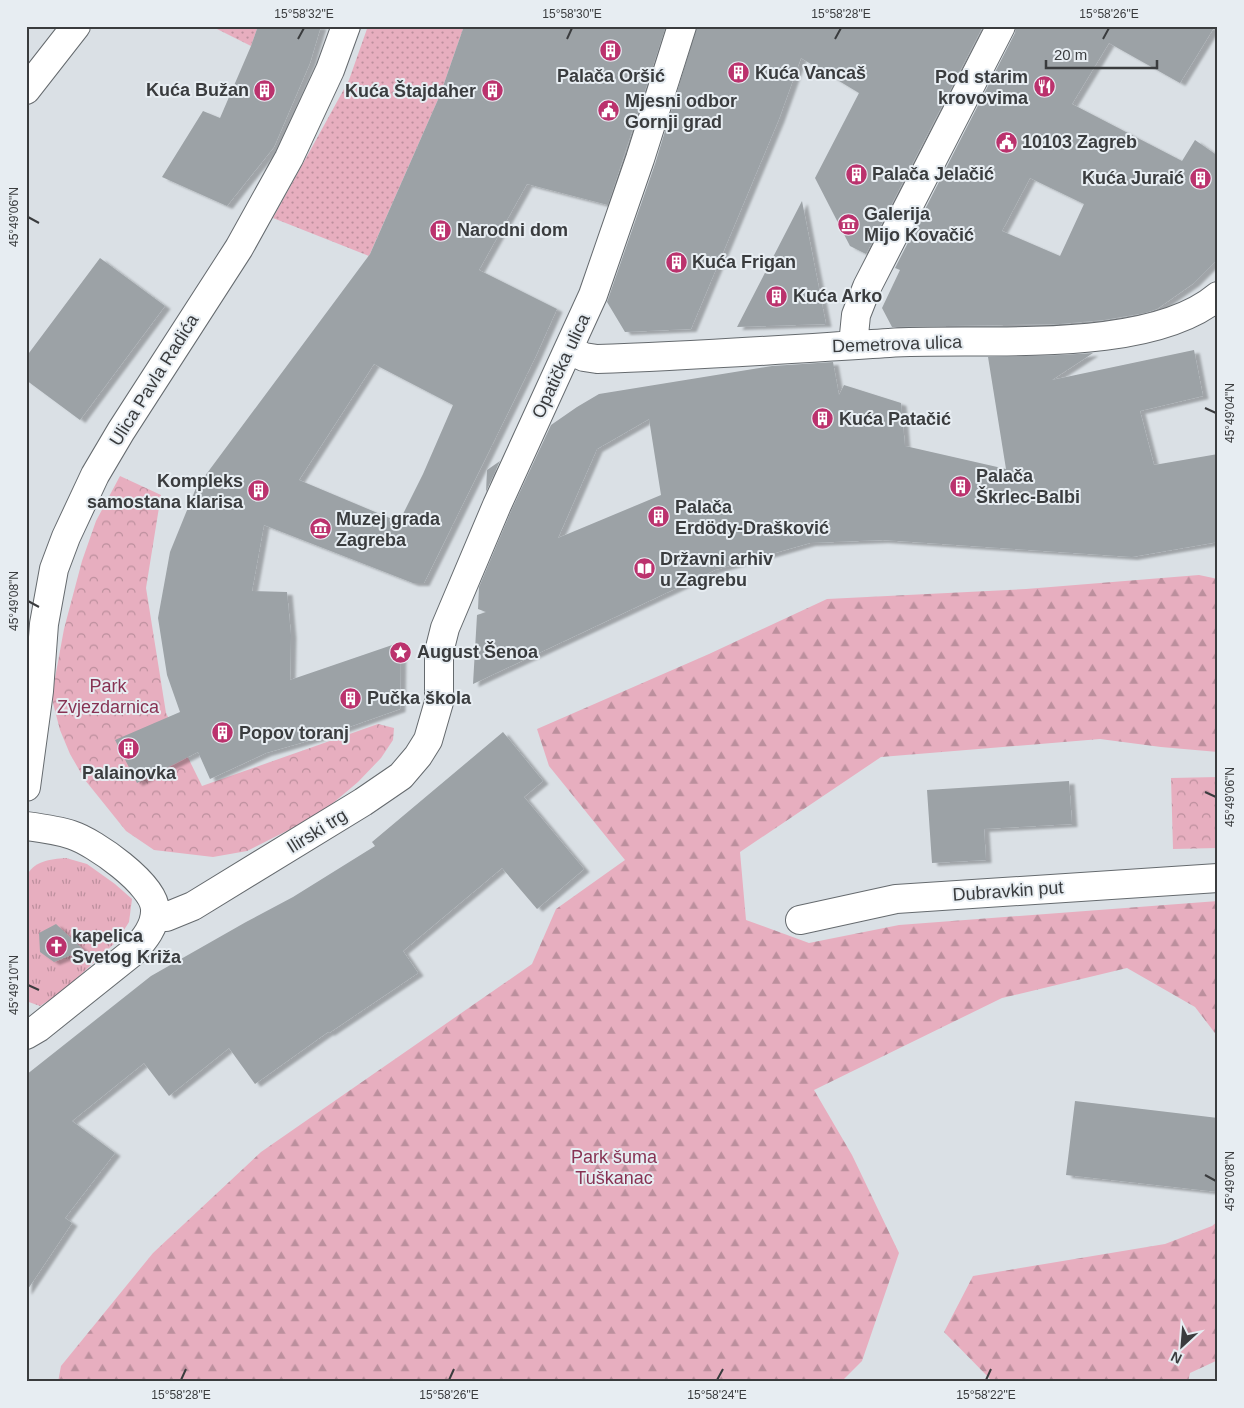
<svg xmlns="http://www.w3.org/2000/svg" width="1244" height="1408" font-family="Helvetica,sans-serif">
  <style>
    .grass { fill: url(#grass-tufts) }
    .forest { fill: url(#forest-firs) }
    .park { fill: url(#park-crowns) }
    .garden { fill: url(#garden-dots) }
    .building { fill: #9ca2a6; fill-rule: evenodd; filter: url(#shadow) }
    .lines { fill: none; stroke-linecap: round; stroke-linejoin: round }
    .minor-casing { stroke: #656a6e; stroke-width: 30 }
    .minor { stroke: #fff; stroke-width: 28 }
    .ticks { fill: none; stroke: #3a3c3e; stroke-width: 2 }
    .labels { text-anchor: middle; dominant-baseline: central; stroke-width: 4; stroke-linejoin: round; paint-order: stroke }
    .poi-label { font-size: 18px; font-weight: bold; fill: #3a3c3e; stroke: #e7edf2; text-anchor: start }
    .street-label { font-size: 18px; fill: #3a3c3e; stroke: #e7edf2 }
    .park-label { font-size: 18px; fill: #873253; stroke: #e7edf2 }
    .neatline { fill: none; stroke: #3a3c3e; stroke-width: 2 }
    .ticks-label { font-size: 12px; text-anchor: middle; fill: #3a3c3e }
  </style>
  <defs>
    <pattern id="grass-tufts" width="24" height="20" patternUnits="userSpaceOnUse" patternTransform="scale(1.25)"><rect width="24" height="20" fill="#e7aebf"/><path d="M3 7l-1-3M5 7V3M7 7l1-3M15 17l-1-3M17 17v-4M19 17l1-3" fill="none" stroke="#bc8f9d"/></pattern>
    <pattern id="forest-firs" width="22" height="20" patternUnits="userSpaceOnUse" patternTransform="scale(1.25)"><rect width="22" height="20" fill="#e7aebf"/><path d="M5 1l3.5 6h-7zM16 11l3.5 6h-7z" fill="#bc8f9d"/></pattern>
    <pattern id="park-crowns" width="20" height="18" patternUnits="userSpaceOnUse" patternTransform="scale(1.25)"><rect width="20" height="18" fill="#e7aebf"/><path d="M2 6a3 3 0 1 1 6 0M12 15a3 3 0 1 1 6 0" fill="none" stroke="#bc8f9d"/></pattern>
    <pattern id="garden-dots" width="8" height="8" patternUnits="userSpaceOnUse" patternTransform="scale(1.25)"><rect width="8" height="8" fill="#e7aebf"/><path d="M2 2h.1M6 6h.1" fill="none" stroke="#bc8f9d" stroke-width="1.8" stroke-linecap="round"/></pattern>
    <filter id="shadow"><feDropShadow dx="5.5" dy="3" stdDeviation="1" flood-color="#0004"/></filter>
  </defs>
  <rect width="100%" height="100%" fill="#dae0e5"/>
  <path class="grass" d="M66 858 87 864 115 884 132 899 129 922 117 941 62 992 40 1006 26 1001V877C33 861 50 859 66 858Z"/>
  <path class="forest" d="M1199 575 1218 579V752L1161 747 1100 739 881 757 740 852 746 920 809 943 899 925 1218 901V1037L1195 1007 1127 968 1002 998 814 1090 852 1155 899 1253 862 1361 841 1382H58L61 1366 153 1253 261 1152 532 964 556 909 625 860 549 766 537 729 709 654 827 599 1026 589Z
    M1218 1221V1360L1190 1373 1188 1382H993L944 1332 973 1276 1165 1244 1212 1226Z"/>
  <path class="park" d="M120 476 161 495 146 588 166 713 202 786 378 724 394 728 393 740 381 758 358 782 320 814 247 851 213 857 154 850 126 831 85 780 70 754 60 730 53 703V689L64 629 82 561 96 521Z
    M1218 777V848L1173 849 1171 778Z"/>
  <path class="garden" d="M211 26H258L251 46Z
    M368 26H464L440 95 369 256 273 218 349 80Z"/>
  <path class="building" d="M258 26H321L310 63 274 147 227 206 162 177 203 111 220 118 251 46Z
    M464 26H666L608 205 527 184 479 270 557 309 535 358 424 583H413L264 525 252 591 287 592 291 635 290 680 401 642 400 709 318 738 266 753 210 779 198 752 137 783 115 740 180 712 167 675 158 618 170 552 196 488 370 254 440 95ZM374 364 453 405 423 474 399 522 299 480Z
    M697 26H983L866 254 850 246 815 178 859 93 801 58 779 119 691 329 625 332 607 302 655 164Z
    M1016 26H1215L1180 83 1109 43 1072 104 1182 161 1195 140 1218 156V259L1194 283 1157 309 1145 313 1104 320 1060 324 892 327 882 308 900 270 895 268 1015 33ZM1030 178 1084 204 1060 256 1002 231Z
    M802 201 826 324 737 327Z
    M100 258 165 306 80 420 26 380V357Z
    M1194 350 1203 396 1140 411 1154 465 1218 454V542L1132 557 883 540 810 543 715 570 473 684 477 615 486 612 478 609 479 587 511 511 551 425 577 407 599 394 772 366 833 362 839 395 844 385 901 403 905 446 1006 469 988 357 1061 355 1093 353 1052 380ZM649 419 661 495 558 538 597 449Z
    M500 461 486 492 487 470Z
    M503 732 543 781 524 797 584 869 537 909 502 868 403 951 418 973 329 1033 328 1032 255 1084 229 1048 169 1096 144 1063 72 1121 115 1153 65 1218 72 1223 26 1292V1075L151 976 246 922 293 897 375 846 372 842Z
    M1069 781 1072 824 984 829 986 860 932 863 927 790Z
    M56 924 84 950 54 962 40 952 39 933Z
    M1075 1101 1218 1118V1192L1066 1175Z"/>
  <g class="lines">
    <defs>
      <path id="minor" d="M26 90 76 26
        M853 345 856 315 867 287 1001 26
        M569 350 584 357 597 359C695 356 792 349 889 343 979 337 1147 356 1218 296
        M26 787 39 691 44 624 54 569 66 537 95 475 121 431 239 248 289 158 330 70 346 26
        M26 826C41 828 57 830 72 835 94 842 154 884 155 909 156 926 144 940 133 952L38 1028 26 1035
        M155 917H166L193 906 363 802 401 776 418 756 428 740 439 702V652L445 628 497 505 593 295 640 159 682 26
        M800 920 896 899 1218 878"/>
    </defs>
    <use href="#minor" class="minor-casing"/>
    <use href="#minor" class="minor"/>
  </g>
  <path class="ticks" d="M298 39 304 28M567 39 572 28M835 39 841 28M1103 39 1109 28M28 217 39 223M1205 408 1216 413M28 601 39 607M1205 792 1216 797M28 985 39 990M1205 1175 1216 1181M181 1380 186 1369M449 1380 454 1369M717 1380 723 1369M986 1380 991 1369"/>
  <defs>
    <symbol id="building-disc" viewBox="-11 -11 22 22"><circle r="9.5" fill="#bb326d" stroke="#e7edf2"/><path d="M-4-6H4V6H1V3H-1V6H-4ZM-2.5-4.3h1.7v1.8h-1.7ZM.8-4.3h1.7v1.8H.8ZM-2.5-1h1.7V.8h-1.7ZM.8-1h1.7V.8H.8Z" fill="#fff"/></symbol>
    <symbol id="restaurant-disc" viewBox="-11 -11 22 22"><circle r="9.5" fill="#bb326d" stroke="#e7edf2"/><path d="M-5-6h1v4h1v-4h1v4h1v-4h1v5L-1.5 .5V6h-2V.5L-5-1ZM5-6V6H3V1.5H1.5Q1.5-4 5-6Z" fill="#fff"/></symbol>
    <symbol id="civic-disc" viewBox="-11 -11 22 22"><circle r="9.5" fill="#bb326d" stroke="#e7edf2"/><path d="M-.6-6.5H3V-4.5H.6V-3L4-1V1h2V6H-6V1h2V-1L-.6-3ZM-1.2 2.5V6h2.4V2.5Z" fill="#fff"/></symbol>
    <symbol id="museum-disc" viewBox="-11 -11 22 22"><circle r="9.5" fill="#bb326d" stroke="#e7edf2"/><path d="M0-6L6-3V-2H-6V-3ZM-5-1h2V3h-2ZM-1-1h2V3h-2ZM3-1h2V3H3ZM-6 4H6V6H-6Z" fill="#fff"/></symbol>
    <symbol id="library-disc" viewBox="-11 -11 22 22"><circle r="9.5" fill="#bb326d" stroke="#e7edf2"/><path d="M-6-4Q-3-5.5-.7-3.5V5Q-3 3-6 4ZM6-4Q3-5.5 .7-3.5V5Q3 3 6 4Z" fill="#fff"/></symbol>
    <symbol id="sight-disc" viewBox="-11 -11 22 22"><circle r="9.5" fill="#bb326d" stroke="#e7edf2"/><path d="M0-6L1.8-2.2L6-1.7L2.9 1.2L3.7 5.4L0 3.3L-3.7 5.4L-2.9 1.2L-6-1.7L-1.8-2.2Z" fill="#fff"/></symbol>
    <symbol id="church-disc" viewBox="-11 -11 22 22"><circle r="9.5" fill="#bb326d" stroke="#e7edf2"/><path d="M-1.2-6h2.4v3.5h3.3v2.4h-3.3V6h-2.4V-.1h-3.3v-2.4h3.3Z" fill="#fff"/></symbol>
  </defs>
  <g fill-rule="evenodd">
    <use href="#building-disc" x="598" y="38" width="25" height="25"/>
    <use href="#building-disc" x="726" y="60" width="25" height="25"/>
    <use href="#restaurant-disc" x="1032" y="74" width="25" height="25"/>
    <use href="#building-disc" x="252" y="78" width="25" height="25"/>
    <use href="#building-disc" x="480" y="78" width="25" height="25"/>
    <use href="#civic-disc" x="596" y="98" width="25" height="25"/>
    <use href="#civic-disc" x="994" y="130" width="25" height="25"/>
    <use href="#building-disc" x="844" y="162" width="25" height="25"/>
    <use href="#building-disc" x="1188" y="166" width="25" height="25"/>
    <use href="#museum-disc" x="836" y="212" width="25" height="25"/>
    <use href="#building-disc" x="428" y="218" width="25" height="25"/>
    <use href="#building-disc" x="664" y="250" width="25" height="25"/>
    <use href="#building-disc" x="764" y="284" width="25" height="25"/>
    <use href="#building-disc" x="810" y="406" width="25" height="25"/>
    <use href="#building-disc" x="948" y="474" width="25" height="25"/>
    <use href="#building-disc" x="246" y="478" width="25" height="25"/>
    <use href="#building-disc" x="646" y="504" width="25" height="25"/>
    <use href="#museum-disc" x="308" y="516" width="25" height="25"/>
    <use href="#library-disc" x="632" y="556" width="25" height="25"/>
    <use href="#sight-disc" x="388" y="640" width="25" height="25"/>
    <use href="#building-disc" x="338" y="686" width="25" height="25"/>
    <use href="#building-disc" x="210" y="720" width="25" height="25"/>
    <use href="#building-disc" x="116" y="736" width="25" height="25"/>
    <use href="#church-disc" x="44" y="934" width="25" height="25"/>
  </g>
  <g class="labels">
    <g class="poi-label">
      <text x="755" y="73">Kuća Vancaš</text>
      <text x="611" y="76" text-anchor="middle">Palača Oršić</text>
      <text x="1028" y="77" text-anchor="end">Pod starim<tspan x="1028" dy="21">krovovima</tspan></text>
      <text x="249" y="90" text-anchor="end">Kuća Bužan</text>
      <text x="476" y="91" text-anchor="end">Kuća Štajdaher</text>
      <text x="625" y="101">Mjesni odbor<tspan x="625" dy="21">Gornji grad</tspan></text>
      <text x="1022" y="142">10103 Zagreb</text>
      <text x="872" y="174">Palača Jelačić</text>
      <text x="1184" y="178" text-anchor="end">Kuća Juraić</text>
      <text x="864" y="214">Galerija<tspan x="864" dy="21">Mijo Kovačić</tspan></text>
      <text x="457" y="230">Narodni dom</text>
      <text x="692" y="262">Kuća Frigan</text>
      <text x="793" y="296">Kuća Arko</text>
      <text x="839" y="419">Kuća Patačić</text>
      <text x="976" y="476">Palača<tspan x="976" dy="21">Škrlec-Balbi</tspan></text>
      <text x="243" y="481" text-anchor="end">Kompleks<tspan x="243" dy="21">samostana klarisa</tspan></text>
      <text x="675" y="507">Palača<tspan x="675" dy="21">Erdödy-Drašković</tspan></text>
      <text x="336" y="519">Muzej grada<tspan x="336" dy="21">Zagreba</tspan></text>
      <text x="660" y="559">Državni arhiv<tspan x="660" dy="21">u Zagrebu</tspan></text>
      <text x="417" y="652">August Šenoa</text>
      <text x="367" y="698">Pučka škola</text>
      <text x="239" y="733">Popov toranj</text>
      <text x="129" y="773" text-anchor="middle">Palainovka</text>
      <text x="72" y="936">kapelica<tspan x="72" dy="21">Svetog Križa</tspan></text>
    </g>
    <g class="street-label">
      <text transform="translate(897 344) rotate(-2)">Demetrova ulica</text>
      <text transform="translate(561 366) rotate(-65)">Opatička ulica</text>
      <text transform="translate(154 380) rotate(-58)">Ulica Pavla Radića</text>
      <text transform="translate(317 831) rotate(-32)">Ilirski trg</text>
      <text transform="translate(1008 891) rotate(-4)">Dubravkin put</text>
    </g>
    <g class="park-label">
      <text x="108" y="686">Park<tspan x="108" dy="21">Zvjezdarnica</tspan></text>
      <text x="614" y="1157">Park šuma<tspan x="614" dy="21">Tuškanac</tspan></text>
    </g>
  </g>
  <rect width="1244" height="1408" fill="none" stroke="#e7edf2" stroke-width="55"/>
  <g transform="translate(1182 1346) rotate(206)" stroke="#e7edf2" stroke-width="4" paint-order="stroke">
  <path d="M0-4L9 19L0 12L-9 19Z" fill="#3a3c3e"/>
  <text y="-8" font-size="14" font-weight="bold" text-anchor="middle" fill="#3a3c3e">N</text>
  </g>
  <path d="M1046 60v8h111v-8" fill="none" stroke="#3a3c3e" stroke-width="2.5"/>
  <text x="1054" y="60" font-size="15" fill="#3a3c3e" stroke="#e7edf2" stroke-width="4" paint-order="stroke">20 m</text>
  <rect x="28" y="28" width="1188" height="1352" class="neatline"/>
  <g class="ticks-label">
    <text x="304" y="18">15°58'32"E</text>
    <text x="572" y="18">15°58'30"E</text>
    <text x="841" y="18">15°58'28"E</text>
    <text x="1109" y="18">15°58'26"E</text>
    <text transform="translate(14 217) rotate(-90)" y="4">45°49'06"N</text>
    <text transform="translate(1230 413) rotate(-90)" y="4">45°49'04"N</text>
    <text transform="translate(14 601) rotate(-90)" y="4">45°49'08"N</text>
    <text transform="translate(1230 797) rotate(-90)" y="4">45°49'06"N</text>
    <text transform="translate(14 985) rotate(-90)" y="4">45°49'10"N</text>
    <text transform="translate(1230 1181) rotate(-90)" y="4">45°49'08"N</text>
    <text x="181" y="1399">15°58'28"E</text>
    <text x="449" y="1399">15°58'26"E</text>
    <text x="717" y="1399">15°58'24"E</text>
    <text x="986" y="1399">15°58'22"E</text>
  </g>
</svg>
